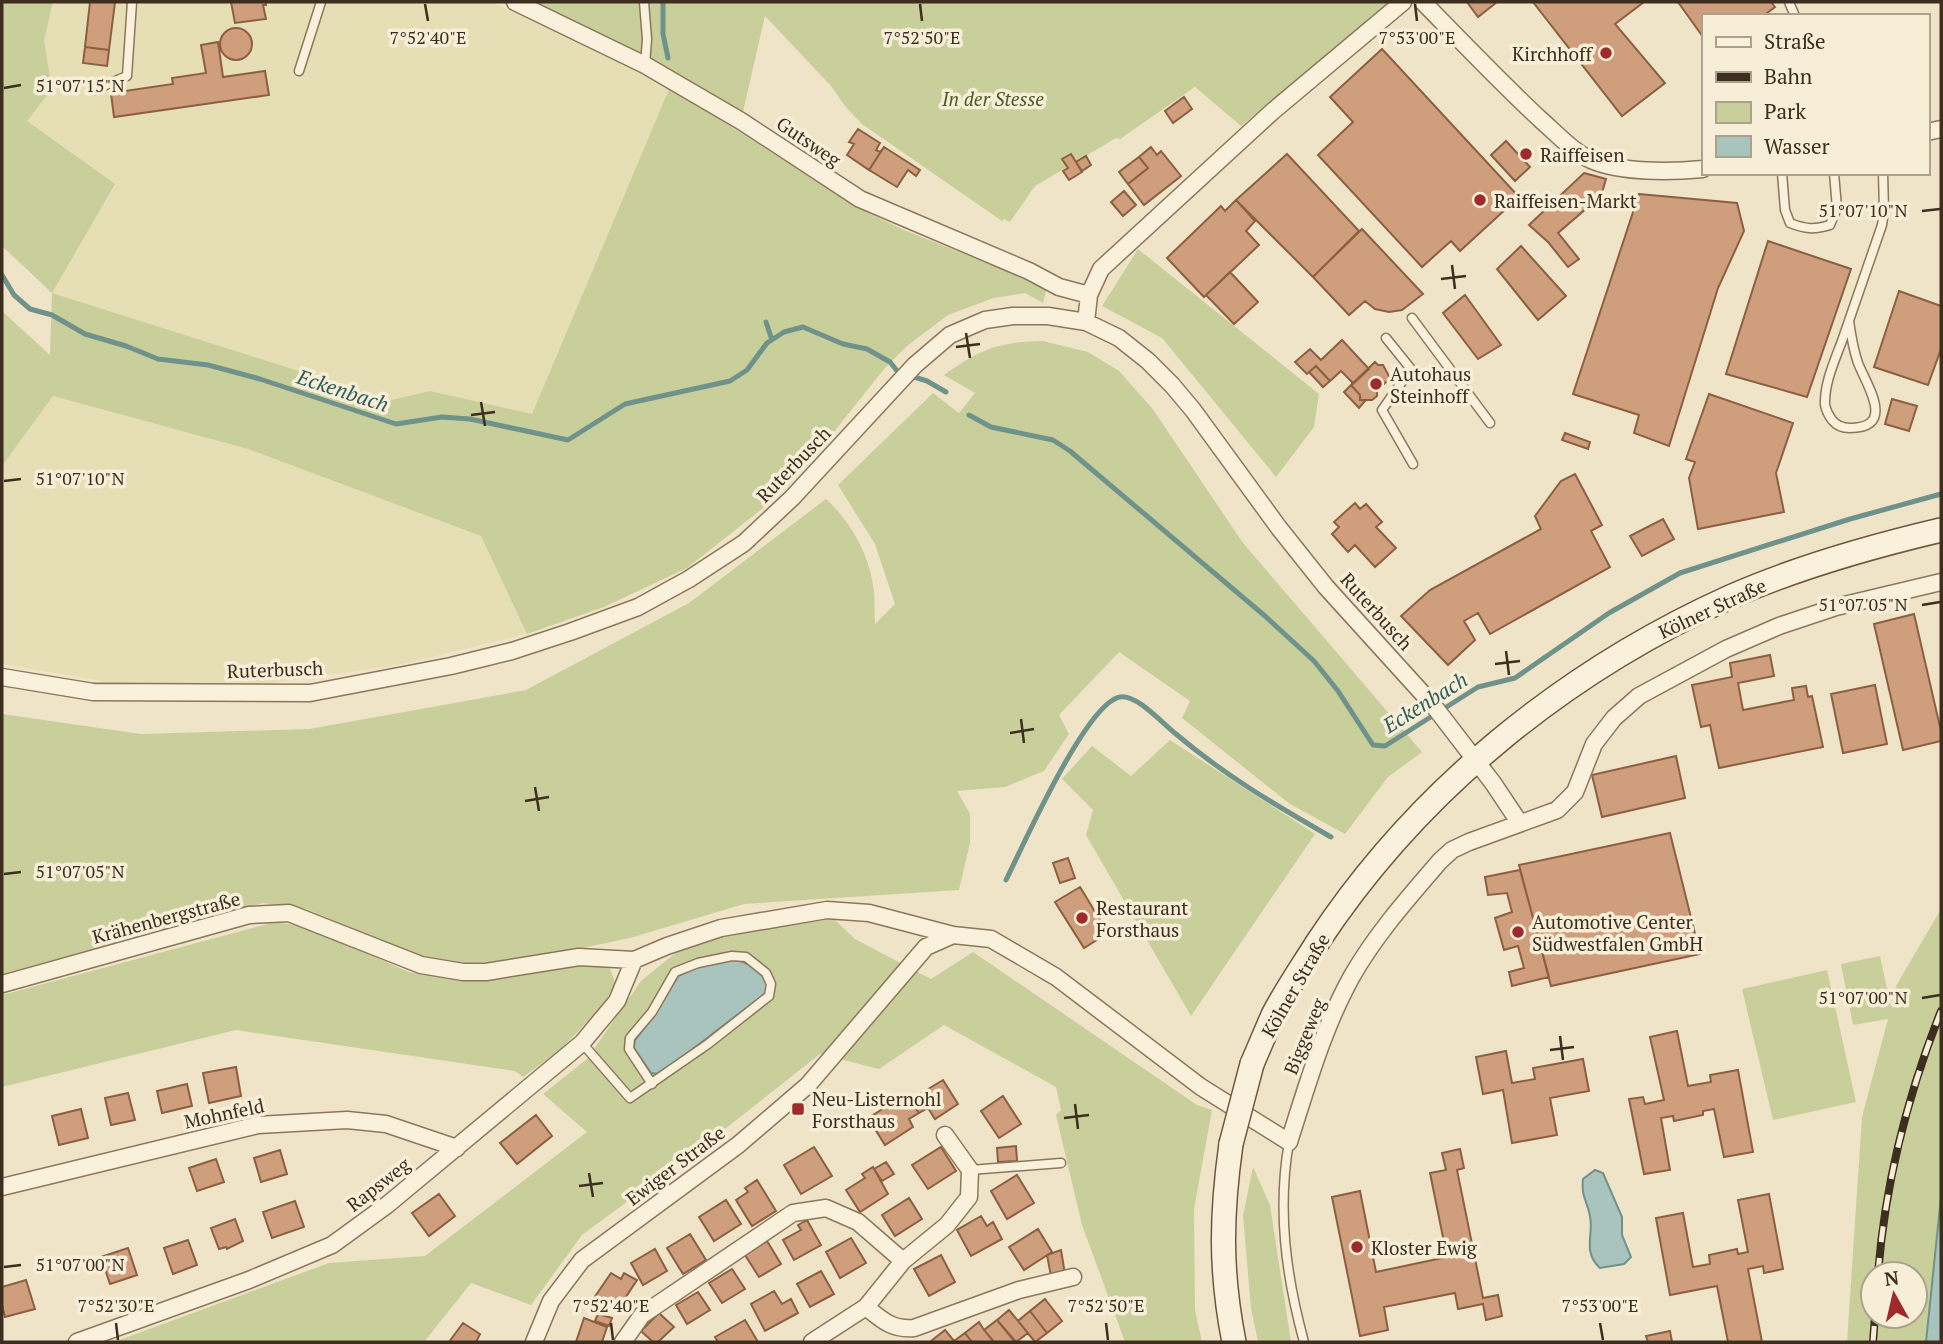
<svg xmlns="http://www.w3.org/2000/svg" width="1943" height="1344" font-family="'PT Serif',serif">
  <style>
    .farmland { fill: #e6deb5 }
    .green { fill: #c9cf9b; fill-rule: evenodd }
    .water { fill: #a9c4bc; stroke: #6f938a; stroke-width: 2 }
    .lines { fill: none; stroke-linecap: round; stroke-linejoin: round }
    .stream { stroke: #6f938a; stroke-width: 5 }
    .building { fill: #cf9f7d; stroke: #8d5f41; stroke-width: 2 }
    .lane-casing { stroke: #8d765c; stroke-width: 11 }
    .street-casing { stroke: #8d765c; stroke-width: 19 }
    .secondary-casing { stroke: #6f573f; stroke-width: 26 }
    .lane { stroke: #faf1dc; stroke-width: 8 }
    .street { stroke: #faf1dc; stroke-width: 16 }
    .secondary { stroke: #faf1dc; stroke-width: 23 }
    .rail-casing { stroke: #3d2e20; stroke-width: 8 }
    .rail { stroke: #f7eed8; stroke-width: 5; stroke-dasharray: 16; stroke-linecap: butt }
    .secondary-bridge-casing { stroke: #6f573f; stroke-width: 26; stroke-linecap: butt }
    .secondary-bridge { stroke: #faf1dc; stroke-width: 23 }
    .ticks { fill: none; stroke: #3d2e20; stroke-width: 2.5 }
    .poi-dot { fill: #9e2a2b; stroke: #f7eed8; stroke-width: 2.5 }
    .labels { text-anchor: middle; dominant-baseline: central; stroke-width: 7; stroke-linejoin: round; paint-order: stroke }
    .poi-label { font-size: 19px; fill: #3d2e20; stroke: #f7eed8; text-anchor: start }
    .park-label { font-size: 19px; font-style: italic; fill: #4d5a26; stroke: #f7eed8 }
    .street-label { font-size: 19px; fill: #3d2e20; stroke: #f7eed8 }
    .water-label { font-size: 21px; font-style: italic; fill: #2f5d5a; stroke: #f7eed8 }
    .ticks-label { font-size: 18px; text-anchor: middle; fill: #3d2e20; stroke: #f7eed8; stroke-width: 7; stroke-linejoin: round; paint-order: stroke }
  </style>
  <rect width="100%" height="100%" fill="#f0e4c8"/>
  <path class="farmland" d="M53 2H492L670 87 532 414 430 391 391 400 52 293 26 121 52 89 44 41Z
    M53 396 248 449 481 536 527 634 398 665 271 683H115L2 664V466Z"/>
  <path class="green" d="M2 2H53L44 41 52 89 27 121 115 184 52 293 391 400 430 391 532 414 670 87 856 207 904 230 1047 287 1043 303 1025 293 994 298 948 315 907 346 884 369 829 438 767 505 687 568 604 607 527 634 481 536 248 449 53 396 2 466V311L50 355 52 293 2 246Z
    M532 2H1389L1241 126 1195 87 1120 139 1116 138 1035 186 1010 222 1004 219 1002 221 862 124 845 106 832 87 765 16 743 112 672 70Z
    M1138 249 1319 394 1314 427 1276 477 1162 338 1102 306Z
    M1043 341 1088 352 1119 371 1152 408 1243 543 1422 752 1388 777 1345 834 1290 804 1182 718 1190 701 1119 652 1059 715 1069 734 1044 771 1005 787 957 791 970 814V843L959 890 744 904 630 938 521 961 463 963 423 957 306 909 263 903 2 974V714L141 734 309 729 526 690 689 603 826 499C852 523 870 556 874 591 875 602 874 613 875 624L895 604 875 544 838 485 933 393 959 413 975 393 944 375C981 349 998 342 1043 341Z
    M1170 740 1315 834 1191 1016 1086 835 1093 810 1062 779 1092 746 1131 776Z
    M1941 909V1342H1847L1862 1117 1888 1019 1853 1025 1841 964 1880 956 1891 1007 1896 986ZM1873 1274H1915V1316H1873Z
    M834 919 855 939 931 979 973 952 1197 1105 1212 1110 1194 1209 1195 1310 1202 1342H1125L1082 1225 1056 1115 1061 1110 1056 1087 944 1025 879 1069 820 1054 716 1136 582 1235 531 1305 471 1283 424 1342H114L329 1263 425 1256 587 1132 543 1094 587 1059 641 981 679 950 741 931Z
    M275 922 302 926 409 972 457 980 501 978 589 960 608 964 615 982 605 1003 560 1050 523 1077 515 1071 236 1030 2 1087V995Z
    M1827 970 1856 1102 1773 1120 1742 989Z
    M1253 1167 1270 1205 1291 1342H1258L1251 1308 1243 1216Z"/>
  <path class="water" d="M731 959C746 961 771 973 766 993L660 1074 651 1073 634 1048 635 1040 654 1016 678 976 700 966Z
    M1595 1170 1603 1173 1622 1217V1235L1631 1257 1624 1264 1600 1268C1582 1252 1594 1234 1590 1216 1587 1200 1581 1197 1583 1179Z
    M1941 1197V1342H1926Z"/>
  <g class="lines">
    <path class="stream" d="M663 2V34L668 58
      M2 275 14 295 30 309 52 315 85 334 126 346 158 359 208 365 260 379 396 424 442 417 470 419 568 440 625 404 730 381 747 370 767 343 784 332 803 327 843 344 867 349 890 362 898 372 927 381 946 392
      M766 322 772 340
      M969 415 991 427 1053 440 1070 451 1265 616 1314 661 1338 691 1373 745 1385 746 1478 687 1515 678 1609 613 1680 573 1850 519 1941 494
      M1006 880C1023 846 1086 703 1120 697 1137 694 1163 724 1176 734 1224 775 1277 806 1331 837"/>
  </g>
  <path class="building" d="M90 2H115L109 50 85 47Z
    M231 2H266V5H263L266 19 235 23Z
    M1467 2H1497L1478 17Z
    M1533 2H1644L1615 24 1665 83 1622 116Z
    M1678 2H1771L1775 7 1763 16H1703V37Z
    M220 44a16 16 0 1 1 32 0a16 16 0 1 1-32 0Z
    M218 42 223 77 265 71 269 95 114 117 111 93 173 84 172 78 206 73 201 45Z
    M85 47 109 50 107 66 83 63Z
    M1382 49 1519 197 1460 251 1451 241 1422 267 1318 155 1353 122 1330 97Z
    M1184 97 1192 109 1173 123 1165 111Z
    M858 129 880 143 876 150 880 152 884 147 869 170 847 155 854 144 849 142Z
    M1506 141 1530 167 1515 181 1491 155Z
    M884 147 920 170 916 176 908 170 897 187 869 170Z
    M1151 147 1157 155 1161 151 1181 176 1144 205 1128 184 1148 168 1139 157Z
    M1071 154 1082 172 1069 180 1063 171 1068 168 1062 159Z
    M1287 154 1359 231 1313 277 1236 200Z
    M1086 156 1091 165 1082 171 1076 162Z
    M1139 157 1148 168 1128 184 1119 172Z
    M1584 173 1606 179 1601 196 1558 233 1579 259 1568 267 1548 242 1529 225Z
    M1124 191 1136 205 1123 216 1111 202Z
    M1639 194 1737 203 1744 231 1718 288 1669 446 1634 433 1639 415 1573 394Z
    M1236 200 1255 221 1246 231 1259 245 1204 297 1167 258 1221 206 1225 211Z
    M1362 229 1423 294 1402 310 1389 312 1375 309 1365 301 1349 315 1313 277Z
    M1768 241 1851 269 1807 397 1726 374Z
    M1521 246 1566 296 1538 320 1497 269Z
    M1230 272 1258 302 1234 324 1206 295Z
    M1899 291 1941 306V349L1928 385 1874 367Z
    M1465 295 1501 345 1478 359 1443 313Z
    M1342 340 1369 369 1352 385V382L1341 371 1330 381 1316 366 1307 374 1295 362 1310 349 1321 360Z
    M1375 362 1378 365H1383L1390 378 1377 391V396L1372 400H1360V395L1351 385Z
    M1316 366 1330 381 1323 387 1309 372Z
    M1351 385 1360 395V400L1365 401 1359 408 1344 392Z
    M1709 394 1793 423 1776 473 1784 512 1698 529 1689 478 1695 462 1686 459Z
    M1892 399 1917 406 1909 431 1885 424Z
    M1565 433 1590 442 1588 449 1562 440Z
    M1575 474 1602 525 1591 531 1610 567 1490 634 1478 613 1464 621 1475 640 1448 665 1401 616 1430 590 1541 529 1535 516 1561 481Z
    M1355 503 1360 509 1366 504 1382 522 1376 527 1396 548 1375 567 1355 545 1348 552 1332 534 1339 527 1334 522Z
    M1663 519 1674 539 1642 556 1630 536Z
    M1914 614 1941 731V741L1903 750 1874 624Z
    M1770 655 1774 676 1738 683 1743 710 1794 700 1792 688 1806 686 1808 697 1812 696 1823 747 1719 768 1710 725 1701 727 1692 685 1732 677 1730 663Z
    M1875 685 1887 744 1843 753 1831 694Z
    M1676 756 1685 798 1602 817 1592 775Z
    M1670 833 1700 954 1551 986 1519 865Z
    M1068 858 1075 878 1060 883 1053 863Z
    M1520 870 1549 977 1512 986 1509 972 1524 968 1518 946 1504 950 1495 918 1512 912 1507 893 1488 895 1485 877Z
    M1080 887 1108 933 1084 948 1055 902Z
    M1677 1031 1688 1086 1711 1082 1710 1075 1738 1070 1753 1152 1724 1157 1714 1109 1703 1111V1115L1674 1121 1673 1116 1661 1118 1670 1170 1644 1174 1629 1099 1643 1097 1645 1104 1664 1100 1650 1037Z
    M1506 1051 1512 1083 1535 1079 1533 1068 1583 1059 1589 1091 1550 1098 1557 1135 1512 1143 1503 1090 1483 1094 1476 1057Z
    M236 1067 241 1096 209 1103 203 1073Z
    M943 1080 958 1104 935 1119 928 1108 919 1113 910 1100Z
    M187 1084 192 1106 162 1113 157 1091Z
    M128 1093 135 1120 111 1125 105 1098Z
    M907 1094 919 1113 909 1119 913 1127 885 1145 868 1118Z
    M1003 1096 1021 1124 999 1138 981 1111Z
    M81 1109 88 1138 59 1145 52 1116Z
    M536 1115 552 1136 517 1164 500 1143Z
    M1016 1146 1017 1161 998 1162 997 1148Z
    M814 1147 832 1176 801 1194 784 1165Z
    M941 1147 956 1171 928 1189 912 1165Z
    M1460 1149 1464 1168 1457 1170 1483 1298 1498 1295 1502 1316 1486 1320 1483 1304 1458 1309 1455 1293 1384 1307 1388 1330 1360 1336 1332 1197 1360 1191 1376 1272 1447 1257 1430 1173 1446 1170 1442 1153Z
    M280 1150 287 1174 261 1182 254 1158Z
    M216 1159 224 1182 197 1191 189 1168Z
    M886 1162 894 1174 882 1181 874 1169Z
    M873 1167 888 1194 860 1212 846 1190 865 1178 862 1174Z
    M1017 1175 1034 1203 1007 1219 991 1191Z
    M757 1180 776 1211 752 1226 736 1200 748 1192 745 1188Z
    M439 1194 455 1216 429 1236 412 1213Z
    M1769 1194 1783 1269 1764 1273 1763 1266 1748 1269 1762 1342H1728L1717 1286 1670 1295 1656 1218 1683 1213 1693 1267 1710 1264 1709 1255 1737 1249 1738 1254 1748 1252 1738 1200Z
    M909 1198 922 1219 895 1236 882 1215Z
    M726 1200 741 1224 714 1241 699 1217Z
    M295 1201 304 1227 272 1238 263 1212Z
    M981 1216 987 1226 993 1222 1002 1239 971 1256 957 1230Z
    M235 1219 243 1241 227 1249 226 1247 219 1249 211 1228Z
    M807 1220 821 1245 794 1260 783 1240 801 1230 798 1225Z
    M1038 1229 1052 1252 1024 1270 1009 1247Z
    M690 1234 706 1260 683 1274 667 1248Z
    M851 1238 866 1263 840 1278 826 1252Z
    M188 1240 197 1265 173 1274 164 1248Z
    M767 1241 781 1264 759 1277 745 1255Z
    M128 1248 137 1275 110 1284 101 1257Z
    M655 1249 667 1271 643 1285 631 1263Z
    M1061 1250 1065 1274 1051 1276 1047 1255Z
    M941 1255 955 1282 929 1296 914 1269Z
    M732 1269 745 1289 722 1303 709 1283Z
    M821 1271 834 1294 810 1307 797 1284Z
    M611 1273 621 1279 624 1273 637 1280 616 1312 594 1298Z
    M26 1280 35 1309 5 1317 2 1305V1287Z
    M774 1291 782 1304 791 1299 798 1313 765 1331 751 1304Z
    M698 1292 710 1310 687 1324 676 1305Z
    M1045 1299 1062 1321 1047 1333 1030 1311Z
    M1009 1310 1028 1333 1016 1342 997 1320Z
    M1030 1311 1047 1333 1035 1342 1018 1321Z
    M659 1313 674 1327 658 1342H653L641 1331Z
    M598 1314 612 1318 609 1326 595 1321Z
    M584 1318 607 1327 602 1342H576Z
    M745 1320 758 1342H718L715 1337Z
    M997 1320 1015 1342H994L984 1330Z
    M979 1322 984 1330 994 1342H972L965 1333Z
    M463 1323 480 1334 476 1342H449Z
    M945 1330 955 1342H932L931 1341Z
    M1670 1331 1672 1342H1648L1646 1336Z
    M965 1333 972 1342H955L954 1341Z"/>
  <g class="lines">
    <defs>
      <path id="lane" d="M644 2 647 39 645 65
        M1789 2 1795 16
        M299 71 321 2
        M94 90 127 76 132 2
        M1782 173 1785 210 1790 223C1805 229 1814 230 1830 225L1837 208 1834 173
        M1412 318 1490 423
        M1849 321C1851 335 1853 349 1858 363 1866 384 1897 428 1850 428 1843 428 1836 425 1832 420 1829 416 1826 410 1825 405 1824 382 1836 358 1843 338 1856 300 1869 263 1882 225L1884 211 1883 173
        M1386 338 1411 369 1382 410 1413 464
        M582 1043 630 1098 708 1044 769 996 771 984 766 973 746 957 732 956 698 963 675 972 652 1012 630 1038 629 1049 652 1084
        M1289 1142C1277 1210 1286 1276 1304 1342
        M970 1170 1061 1163"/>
      <path id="street" d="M515 2 645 65 741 121 860 199 1029 271 1059 287 1089 295
        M1423 2C1462 42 1500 82 1541 120 1557 134 1572 151 1591 160 1621 173 1671 172 1703 169
        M1927 132 1941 129
        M1086 322 1089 295 1101 269 1273 111 1403 2
        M2 677 93 692 310 693 451 666 512 651 570 632 638 607 689 579 744 543 792 498 915 365 950 335 985 320 1013 316H1048L1086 322 1119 338 1148 361 1172 385 1193 410 1279 528 1326 587 1433 705 1493 783 1519 822
        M2 984 249 915 289 913 421 965 463 972H486L579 957 634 960 667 946 721 928 827 910 869 913 953 935 991 939 1056 977 1201 1087 1289 1142C1307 1086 1323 1028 1352 976 1376 934 1409 897 1440 861L1452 850 1469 842 1557 810 1575 792 1594 744 1614 718 1639 696 1726 649 1779 626 1836 607 1941 582
        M2 1187 258 1125 347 1120 386 1124 457 1148
        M866 1307C882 1320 892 1330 914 1328L1019 1290 1073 1277
        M77 1342 249 1280 332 1245 387 1205 582 1043 617 1001 634 960
        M534 1342 551 1301 582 1260 738 1145 808 1085 926 947 953 935
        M623 1342 642 1315 793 1213 826 1208 858 1222 903 1261
        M812 1342 866 1307 903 1261 947 1225 969 1197 970 1170 945 1135"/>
      <path id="secondary" d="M1252 1064C1259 1048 1266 1031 1273 1015 1286 990 1302 967 1317 943 1417 791 1564 672 1730 597 1798 567 1869 547 1941 530
        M1231 1144C1221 1215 1220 1271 1234 1342"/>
    </defs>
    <use href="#lane" class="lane-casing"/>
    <use href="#street" class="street-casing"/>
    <use href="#secondary" class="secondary-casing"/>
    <use href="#lane" class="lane"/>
    <use href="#street" class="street"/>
    <use href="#secondary" class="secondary"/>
    <defs>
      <path id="rail" d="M1878 1274C1885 1184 1908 1094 1941 1011
        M1873 1342 1875 1316"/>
    </defs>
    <use href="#rail" class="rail-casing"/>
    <use href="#rail" class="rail"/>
    <defs>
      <path id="secondary-bridge" d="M1231 1144 1252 1064"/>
    </defs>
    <use href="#secondary-bridge" class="secondary-bridge-casing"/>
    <use href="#secondary-bridge" class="secondary-bridge"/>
  </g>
  <path class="ticks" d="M425 4 428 21M920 4 922 21M1415 4 1417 21M4 88 21 85M1922 211 1940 209M1452 265 1455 289M1441 279 1466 276M966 333 970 358M956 347 980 344M481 402 485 426M471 415 495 412M4 481 21 479M1922 605 1940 602M1506 651 1509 675M1495 664 1520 661M1021 719 1024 743M1010 733 1034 729M535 787 539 811M525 801 549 797M4 874 21 872M1922 998 1940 995M1560 1036 1563 1060M1550 1050 1574 1047M1075 1104 1078 1129M1064 1118 1089 1115M589 1173 593 1197M579 1186 603 1183M4 1267 21 1265M116 1323 118 1340M611 1323 613 1340M1106 1323 1108 1340M1600 1323 1603 1340"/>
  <g class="poi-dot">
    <circle cx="1606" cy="53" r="7"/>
    <circle cx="1526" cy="154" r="7"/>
    <circle cx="1480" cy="200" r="7"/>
    <circle cx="1376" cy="384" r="7"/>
    <circle cx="1082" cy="918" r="7"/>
    <circle cx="1518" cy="932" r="7"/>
    <rect x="791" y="1102" width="14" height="14" rx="3.5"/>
    <circle cx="1357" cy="1247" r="7"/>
  </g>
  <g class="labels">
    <g class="poi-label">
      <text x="1592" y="53" text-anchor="end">Kirchhoff</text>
      <text x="1540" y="154">Raiffeisen</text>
      <text x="1494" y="200">Raiffeisen-Markt</text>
      <text x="1390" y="373">Autohaus<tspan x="1390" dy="22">Steinhoff</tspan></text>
      <text x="1096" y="907">Restaurant<tspan x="1096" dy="22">Forsthaus</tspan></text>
      <text x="1532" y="921">Automotive Center<tspan x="1532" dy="22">Südwestfalen GmbH</tspan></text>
      <text x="812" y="1098">Neu-Listernohl<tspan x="812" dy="22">Forsthaus</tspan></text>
      <text x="1371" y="1247">Kloster Ewig</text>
    </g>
    <g class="park-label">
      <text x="993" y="98">In der Stesse</text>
    </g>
    <g class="street-label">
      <text transform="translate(809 141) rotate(34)">Gutsweg</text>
      <text transform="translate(793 464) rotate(-46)">Ruterbusch</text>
      <text transform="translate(1712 608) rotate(-25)">Kölner Straße</text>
      <text transform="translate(1377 611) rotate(48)">Ruterbusch</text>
      <text transform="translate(275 669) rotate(-2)">Ruterbusch</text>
      <text transform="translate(166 917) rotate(-15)">Krähenbergstraße</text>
      <text transform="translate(1295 985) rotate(-60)">Kölner Straße</text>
      <text transform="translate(1304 1036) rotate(-68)">Biggeweg</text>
      <text transform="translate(224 1113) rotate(-12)">Mohnfeld</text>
      <text transform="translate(675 1165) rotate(-37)">Ewiger Straße</text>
      <text transform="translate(378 1184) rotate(-38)">Rapsweg</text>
    </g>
    <g class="water-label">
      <text transform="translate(343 390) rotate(18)">Eckenbach</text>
      <text transform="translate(1425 702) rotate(-32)">Eckenbach</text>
    </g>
  </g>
  <g class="ticks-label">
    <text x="428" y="44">7°52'40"E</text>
    <text x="922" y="44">7°52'50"E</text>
    <text x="1417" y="44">7°53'00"E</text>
    <text x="80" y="92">51°07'15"N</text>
    <text x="1863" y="217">51°07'10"N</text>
    <text x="80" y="485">51°07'10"N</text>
    <text x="1863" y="611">51°07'05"N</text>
    <text x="80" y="878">51°07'05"N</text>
    <text x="1863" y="1004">51°07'00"N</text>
    <text x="80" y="1271">51°07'00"N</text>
    <text x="116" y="1312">7°52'30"E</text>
    <text x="611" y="1312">7°52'40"E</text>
    <text x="1106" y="1312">7°52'50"E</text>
    <text x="1600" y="1312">7°53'00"E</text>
  </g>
  <rect width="1943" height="1344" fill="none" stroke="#3d2e20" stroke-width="7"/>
  <rect x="1702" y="14" width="228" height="161" fill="#f7eed8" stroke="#ada18e" stroke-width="2"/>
  <rect x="1716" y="37" width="35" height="10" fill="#faf1dc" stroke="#ada18e" stroke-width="2"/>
  <text x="1764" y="49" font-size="21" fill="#3d2e20">Straße</text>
  <rect x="1716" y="72" width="35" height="10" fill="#3d2e20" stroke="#ada18e" stroke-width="2"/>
  <text x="1764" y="84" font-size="21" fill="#3d2e20">Bahn</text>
  <rect x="1716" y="102" width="35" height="21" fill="#c9cf9b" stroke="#ada18e" stroke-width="2"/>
  <text x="1764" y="119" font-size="21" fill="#3d2e20">Park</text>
  <rect x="1716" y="136" width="35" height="21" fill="#a9c4bc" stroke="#ada18e" stroke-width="2"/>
  <text x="1764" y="154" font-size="21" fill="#3d2e20">Wasser</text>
  <g transform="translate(1894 1295) rotate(352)"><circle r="33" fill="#f7eed8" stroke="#ada18e" stroke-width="2"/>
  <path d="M0-5L12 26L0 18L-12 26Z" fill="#9e2a2b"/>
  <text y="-10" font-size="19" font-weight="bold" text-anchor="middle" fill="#3d2e20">N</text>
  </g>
</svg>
